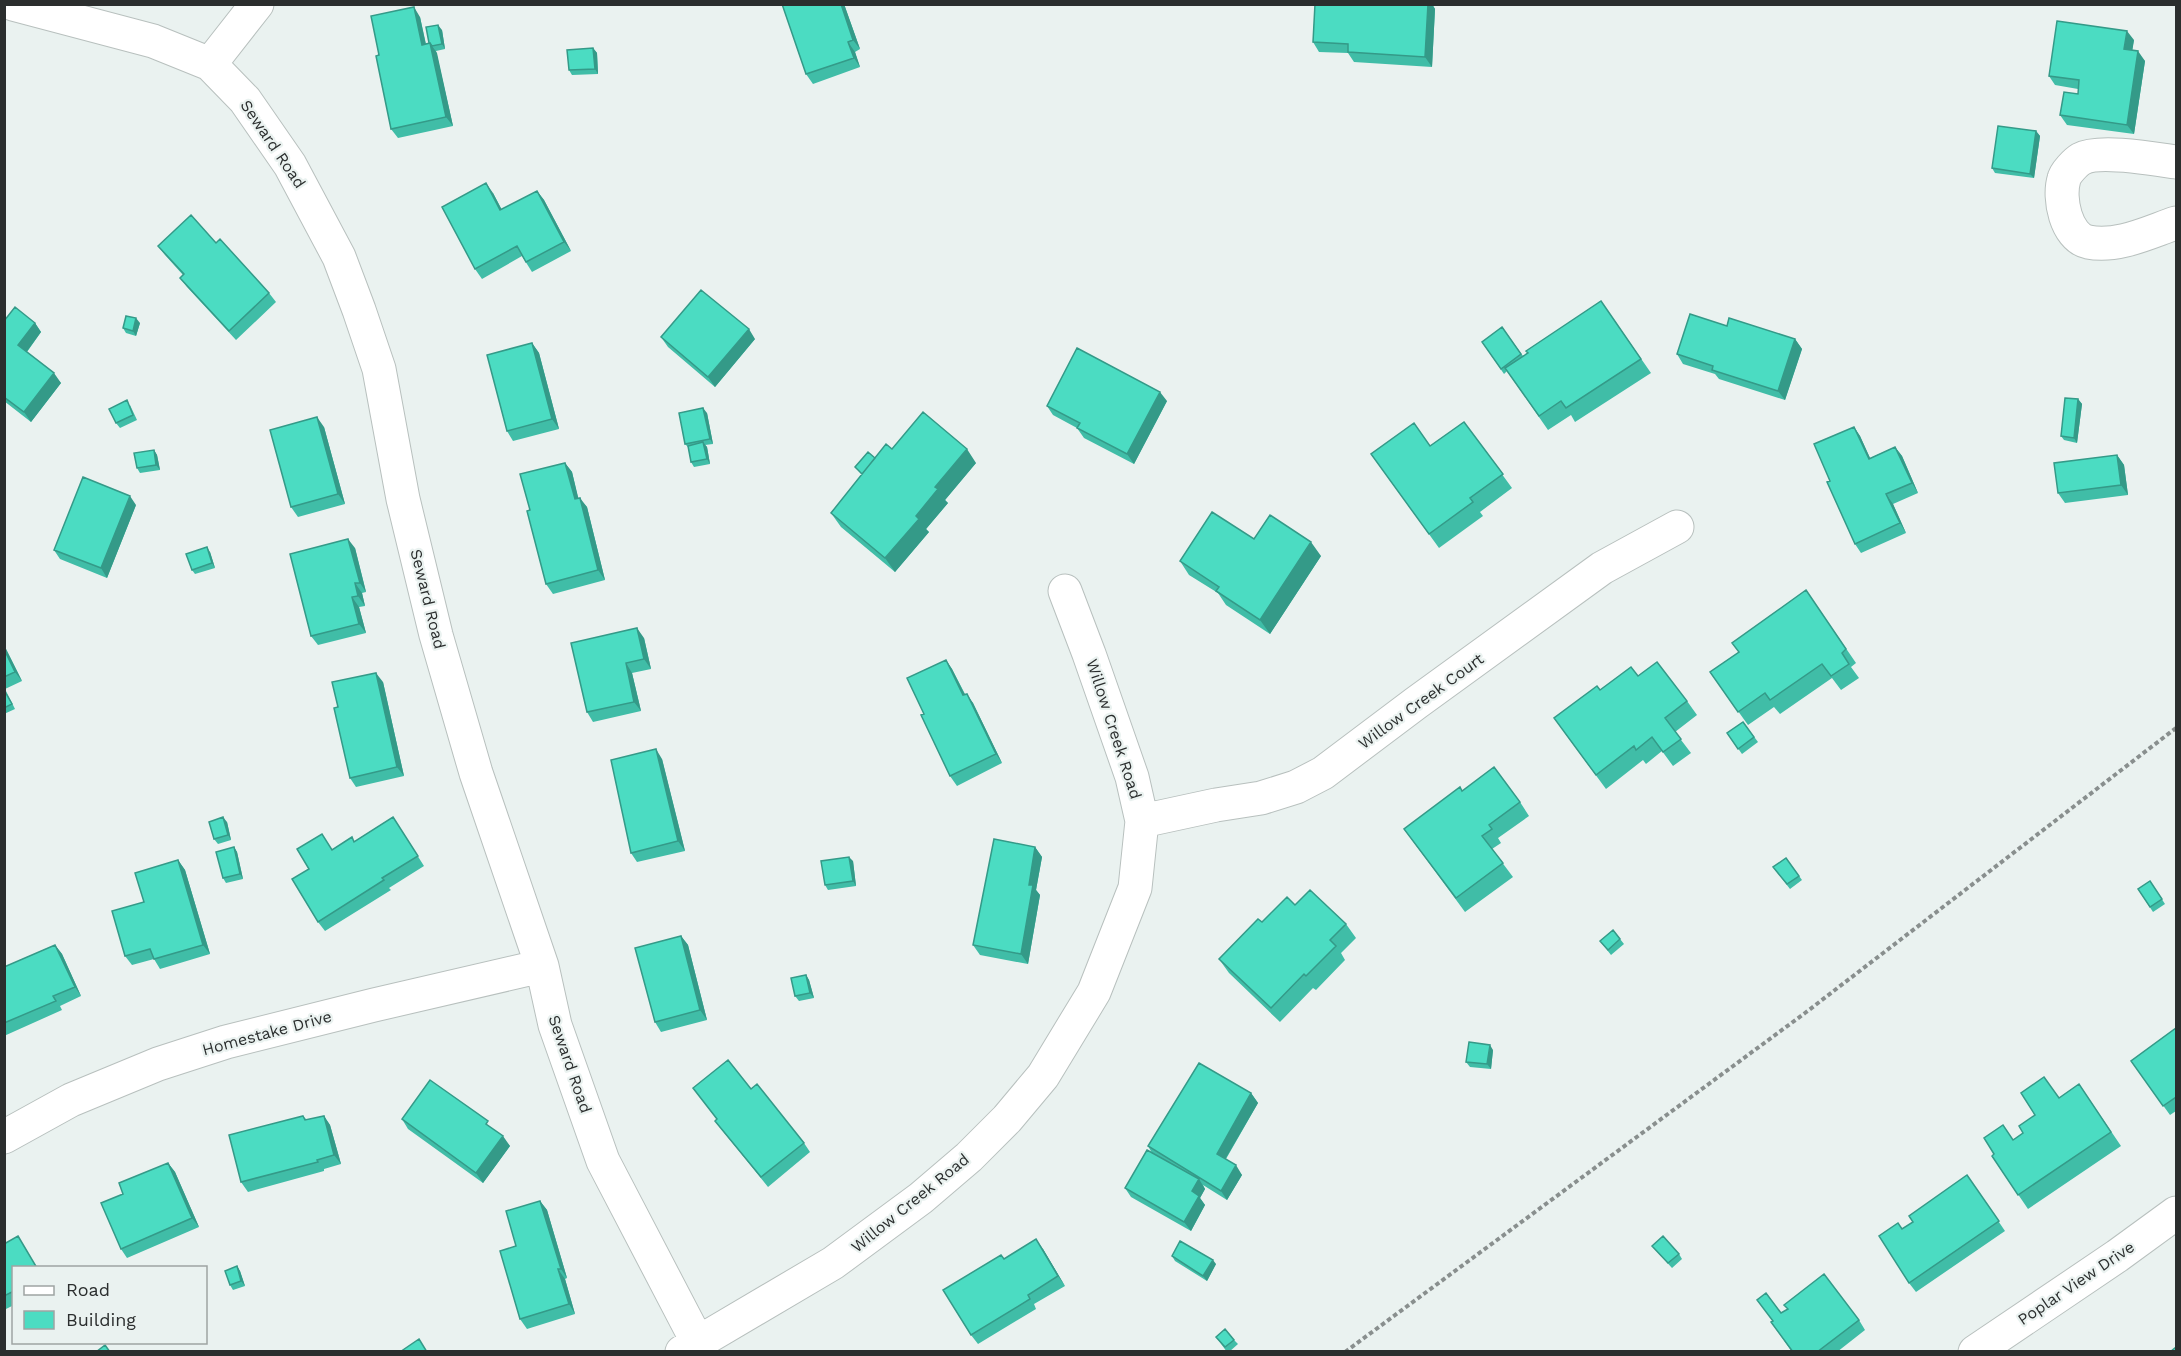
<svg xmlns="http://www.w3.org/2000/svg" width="2181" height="1356" font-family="'Work Sans',sans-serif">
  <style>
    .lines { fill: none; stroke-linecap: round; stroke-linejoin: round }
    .minor-casing { stroke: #b8c0be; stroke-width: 35 }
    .path { stroke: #898f8e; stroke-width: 4; stroke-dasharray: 4.5 3; stroke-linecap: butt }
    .minor { stroke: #fff; stroke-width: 33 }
    .wall { fill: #40bda7 }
    .shaded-wall { fill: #349a88 }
    .building { fill: #4bdcc2; stroke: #349a88; stroke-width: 1.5 }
    .labels { text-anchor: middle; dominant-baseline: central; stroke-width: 4.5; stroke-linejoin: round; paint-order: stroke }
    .street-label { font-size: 16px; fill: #2b2e2e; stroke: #eaf2f0 }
  </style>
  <rect width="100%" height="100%" fill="#eaf2f0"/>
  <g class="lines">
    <defs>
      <path id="minor" d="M13 4 153 41 210 64 245 100 290 165 339 257 359 310 379 369 403 499 436 635 476 773 542 966 555 1025 603 1161 698 1343
        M210 64 257 4
        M2176 162C2155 159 2099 149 2081 159 2076 162 2065 173 2064 179 2058 198 2066 237 2088 242 2118 248 2149 232 2176 223
        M1142 821 1216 805 1261 798 1296 787 1323 773 1416 703 1602 568 1677 527
        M4 1137 71 1100 158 1064 226 1042 374 1005 542 966
        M682 1352 833 1263 921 1198 969 1157 1007 1119 1043 1076 1094 992 1135 888 1142 821 1132 777 1089 654 1065 591
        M1975 1352 2117 1256 2176 1213"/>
    </defs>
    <use href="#minor" class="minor-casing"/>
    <path class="path" d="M1345 1352 1805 1013 2176 728"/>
    <use href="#minor" class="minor"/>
  </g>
  <path class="wall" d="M782 4H844L860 49 855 52 860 67 813 84 806 74Z
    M1315 4H1432L1435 9 1432 67 1354 62 1348 53 1319 52 1313 42Z
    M420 17 426 44 429 43 442 30 445 49 436 51 453 126 398 138 391 129 379 55Z
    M2134 40 2132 50 2145 61 2134 134 2067 125 2060 115 2078 94V89L2055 85 2049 76Z
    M593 48 597 53 598 74 572 75 569 70Z
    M2036 131 2040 136 2034 178 1995 173 1992 168Z
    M537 191 544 200 571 251 532 272 522 256 482 279 475 269 493 193 502 210Z
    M158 246 269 293 276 302 236 340 187 287 180 278 183 275 165 255Z
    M1601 301 1651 373 1575 422 1571 415 1548 430 1507 371 1504 374 1482 342 1502 327 1523 356Z
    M4 321 35 323 41 332 27 352 61 383 31 422 4 401Z
    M140 323 136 336 126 333 123 328Z
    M1727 326 1795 339 1802 349 1785 400 1719 379 1715 374 1683 364 1677 354Z
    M661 337 755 339 715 387 668 347Z
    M532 343 539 353 559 429 513 441 507 431Z
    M2078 399 2082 404 2077 443 2064 440 2061 436Z
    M1167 401 1134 464 1084 438 1077 428 1053 415 1047 406Z
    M130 405 137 420 120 428 116 423Z
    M707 413 713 444 705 445 707 447 710 464 694 467 691 462 688 447 685 444Z
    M1464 422 1512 488 1480 512 1483 516 1439 548 1371 454 1430 446Z
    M324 427 345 504 298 517 291 507Z
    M1854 427 1860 436 1870 458 1895 447 1902 456 1918 493 1893 504 1906 533 1861 553 1855 544 1830 481Z
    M892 449 976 463 945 500 948 503 926 529 929 532 895 572 841 527 831 513 862 475 855 467 875 458Z
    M154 450 157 455 160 470 140 473 137 468Z
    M2117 455 2124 465 2128 495 2065 503 2058 493Z
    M565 463 572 472 578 498 587 507 605 580 553 594 546 584 530 510Z
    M136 505 107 578 60 559 54 550Z
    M1254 539 1321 556 1270 634 1226 605 1218 593 1189 575 1180 561Z
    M355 548 366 592 362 593 365 606 359 607 366 633 318 645 311 636Z
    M210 552 215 568 195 574 192 570Z
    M1806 590 1856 663 1851 667 1859 678 1841 690 1832 678 1780 714 1774 707 1748 725 1710 672 1739 652Z
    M644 638 651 669 632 673 641 711 593 722 587 712Z
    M4 645 22 681 5 689 15 709 4 714Z
    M946 660 952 669 965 694 973 703 1002 763 957 786 950 776 924 714Z
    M1638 676 1687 701 1697 715 1675 732 1691 753 1673 766 1662 751 1646 764 1643 760 1606 789 1564 732 1600 690Z
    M383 682 404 776 356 787 350 778 338 707Z
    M1743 722 1758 742 1742 754 1727 733Z
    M662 759 685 851 637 862 631 853Z
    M1462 791 1520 802 1529 816 1498 838 1501 843 1492 849 1513 877 1465 912 1404 829Z
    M393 817 424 866 389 888 391 890 325 931 318 922 309 869 333 850 355 841Z
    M227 822 231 840 218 844 214 839Z
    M234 847 237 852 243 879 226 883 223 878Z
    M1035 847 1042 857 1036 890 1040 895 1028 964 980 955 973 945Z
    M1786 858 1802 880 1790 889 1773 867Z
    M178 860 185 870 210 954 160 969 154 959 132 965 125 956 144 902Z
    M853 861 856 886 828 890 825 885Z
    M2150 881 2165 904 2153 912 2138 889Z
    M1295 905 1346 924 1356 938 1341 953 1345 960 1316 990 1313 988 1280 1022 1229 973 1219 959Z
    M1613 930 1624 944 1611 955 1600 941Z
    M681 936 688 945 707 1020 661 1032 655 1022Z
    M55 945 62 954 81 996 60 1006 62 1010 4 1036V967Z
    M806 975 809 980 814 998 799 1001 795 996Z
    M2176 1028V1111L2170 1115 2131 1061Z
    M1493 1050 1491 1069 1470 1067 1466 1062Z
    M2079 1084 2121 1146 2028 1209 1992 1156 2023 1133 2035 1115Z
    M693 1088 804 1143 810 1152 768 1187 722 1130 715 1121 717 1119Z
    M1251 1093 1258 1103 1226 1159 1242 1175 1227 1200 1203 1185 1205 1189 1200 1198 1205 1205 1191 1231 1131 1197 1125 1188 1152 1153 1148 1146Z
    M303 1116 307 1120 324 1116 330 1125 341 1164 324 1169V1171L248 1192 241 1182Z
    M402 1119 493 1129 510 1146 483 1183 408 1129Z
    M168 1163 175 1172 199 1227 127 1258 121 1249 123 1194Z
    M1967 1175 2005 1231 1916 1292 1909 1283 1902 1229 1913 1222Z
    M540 1201 547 1210 567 1278 565 1279 575 1314 527 1329 520 1319 516 1246Z
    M4 1244 24 1245 14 1268V1305L4 1310Z
    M1652 1246 1679 1254 1682 1259 1672 1268Z
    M1043 1249 1065 1286 1034 1304 1036 1309 978 1344 971 1335 1004 1259Z
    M1172 1256 1216 1264 1207 1281 1175 1261Z
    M237 1266 240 1271 245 1286 233 1290 230 1285Z
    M1859 1320 1865 1330 1837 1352H1792L1771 1322Z
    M1216 1337 1234 1340 1238 1344 1229 1352H1227Z"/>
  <path class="shaded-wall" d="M841 4H844L860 49 853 40Z
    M1428 4H1432L1435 9 1432 67 1425 57Z
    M414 7 420 17 428 55 422 45Z
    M438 25 442 30 445 49 442 44Z
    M2127 31 2134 40 2131 59 2124 49Z
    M848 42 855 52 860 67 854 58Z
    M430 43 437 53 453 126 446 117Z
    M593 48 597 53 598 74 595 69Z
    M2138 51 2145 61 2134 134 2127 125Z
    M2036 131 2040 136 2034 178 2030 174Z
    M486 183 493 193 507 220 500 210Z
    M537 191 544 200 571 251 564 242Z
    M136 318 140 323 136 336 133 331Z
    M35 323 41 332 25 354 18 345Z
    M749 329 755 339 715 387 708 377Z
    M1795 339 1802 349 1785 400 1778 391Z
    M532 343 539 353 559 429 552 419Z
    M54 373 61 383 31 422 24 412Z
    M1160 392 1167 401 1134 464 1127 454Z
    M2078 399 2082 404 2077 443 2074 438Z
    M703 408 707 413 713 444 710 439Z
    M317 417 324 427 345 504 338 494Z
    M1854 427 1860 436 1875 469 1869 459Z
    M703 442 707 447 710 464 707 459Z
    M1895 447 1902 456 1918 493 1912 483Z
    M967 449 976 463 945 500 948 503 926 529 929 532 895 572 885 558 935 487Z
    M154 450 157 455 160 470 156 465Z
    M2117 455 2124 465 2128 495 2121 485Z
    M565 463 572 472 581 509 575 499Z
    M1886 494 1893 504 1906 533 1900 523Z
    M130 496 136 505 107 578 101 568Z
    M580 498 587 507 605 580 598 570Z
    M348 539 355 548 366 592 360 583Z
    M1311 542 1321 556 1270 634 1260 620Z
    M207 547 210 552 215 568 212 563Z
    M355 583 362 593 365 606 358 596Z
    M352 597 359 607 366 633 359 624Z
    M637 628 644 638 651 669 644 659Z
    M4 645 22 681 15 672 4 649Z
    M946 660 952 669 970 705 963 695Z
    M626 663 632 673 641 711 634 702Z
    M376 673 383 682 404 776 397 767Z
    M967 694 973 703 1002 763 996 754Z
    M656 749 662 759 685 851 678 841Z
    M223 817 227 822 231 840 228 835Z
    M234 847 237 852 243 879 240 874Z
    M1035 847 1042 857 1036 890 1040 895 1028 964 1021 954 1029 885Z
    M849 857 853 861 856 886 853 881Z
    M178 860 185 870 210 954 203 945Z
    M681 936 688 945 707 1020 700 1010Z
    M55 945 62 954 81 996 75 987Z
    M806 975 809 980 814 998 810 993Z
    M1490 1045 1493 1050 1491 1069 1487 1064Z
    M1251 1093 1258 1103 1223 1163 1217 1154Z
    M324 1116 330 1125 341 1164 334 1155Z
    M503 1136 510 1146 483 1183 476 1173Z
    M168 1163 175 1172 199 1227 192 1218Z
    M1236 1165 1242 1175 1227 1200 1221 1191Z
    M1199 1179 1205 1189 1200 1198 1205 1205 1191 1231 1184 1222 1192 1191Z
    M540 1201 547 1210 567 1278 561 1269Z
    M1036 1239 1043 1249 1065 1286 1058 1276Z
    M1213 1260 1216 1264 1207 1281 1203 1276Z
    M237 1266 240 1271 245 1286 241 1281Z
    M558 1269 565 1279 575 1314 569 1304Z"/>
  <path class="building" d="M782 4H841L853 40 848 42 854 58 806 74Z
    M1315 4H1428L1425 57 1348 52V44L1313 42Z
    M414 7 422 45 430 43 446 117 391 129 376 56 379 55 371 16Z
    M2057 21 2127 31 2124 49 2138 51 2127 125 2060 115 2064 92 2078 94 2079 80 2049 76Z
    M438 25 442 44 432 46 430 43H429L426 27Z
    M593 48 595 69 569 70 567 50Z
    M1998 126 2036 131 2030 174 1992 168Z
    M486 183 500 210 537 191 564 242 526 262 517 246 475 269 442 207Z
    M191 215 216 243 220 239 269 293 229 331 180 278 184 274 158 246Z
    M701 290 749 329 708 377 661 337Z
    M1601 301 1641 359 1566 408 1561 401 1539 416 1505 368 1528 353 1526 351Z
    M15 307 35 323 18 345 54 373 24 412 4 397V321Z
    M1690 314 1727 326 1729 318 1795 339 1778 391 1712 370 1713 366 1677 354Z
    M126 316 136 318 133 331 123 328Z
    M1502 327 1521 354 1501 369 1482 342Z
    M532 343 552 419 507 431 487 355Z
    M1077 348 1160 392 1127 454 1077 428 1080 423 1047 406Z
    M2065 398 2078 399 2074 438 2061 436Z
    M127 400 133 415 116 423 109 409Z
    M703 408 710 439 685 444 679 413Z
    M923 412 967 449 935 487 938 489 916 516 919 519 885 558 831 513 886 444 892 449Z
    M317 417 338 494 291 507 270 430Z
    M1464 422 1503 474 1470 498 1473 502 1429 534 1371 454 1414 423 1430 446Z
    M1854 427 1869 459 1895 447 1912 483 1886 494 1900 523 1855 544 1827 482 1830 481 1814 444Z
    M703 442 707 459 691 462 688 446Z
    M154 450 156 465 137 468 134 453Z
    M868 452 875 458 862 474 855 467Z
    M2117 455 2121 485 2058 493 2054 463Z
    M565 463 575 499 580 498 598 570 546 584 527 511 530 510 520 474Z
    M83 477 130 496 101 568 54 550Z
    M1212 512 1254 539 1270 515 1311 542 1260 620 1216 591 1219 587 1180 561Z
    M348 539 360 583H355L358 596 352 597 359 624 311 636 290 554Z
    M207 547 212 563 192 570 186 554Z
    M1806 590 1846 649 1842 653 1849 664 1831 676 1822 664 1770 700 1765 693 1738 712 1710 672 1739 652 1732 643Z
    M637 628 644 659 626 663 634 702 587 712 571 643Z
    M4 649 15 672 4 677Z
    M946 660 963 695 967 694 996 754 950 776 921 715 924 714 907 678Z
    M1657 662 1687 701 1665 718 1681 739 1663 752 1652 737 1636 750 1634 746 1596 775 1554 718 1597 686 1600 690 1631 667 1638 676Z
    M376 673 397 767 350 778 334 708 338 707 332 682Z
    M4 690 12 704 4 708Z
    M1743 722 1754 737 1738 749 1727 733Z
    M656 749 678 841 631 853 611 760Z
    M1494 767 1520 802 1489 825 1492 829 1482 836 1503 863 1456 898 1404 829 1460 787 1462 791Z
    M223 817 228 835 214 839 209 822Z
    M393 817 418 856 382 878 384 880 318 922 292 879 309 869 297 849 322 834 332 850 352 837 354 842Z
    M994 839 1035 847 1029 885H1033L1021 954 973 945Z
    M234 847 240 874 223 878 216 852Z
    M849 857 853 881 825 885 821 861Z
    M1786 858 1799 876 1787 884 1773 867Z
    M178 860 203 945 154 959 150 949 125 956 112 911 144 902 135 873Z
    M2150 881 2162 899 2150 907 2138 889Z
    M1310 890 1346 924 1330 940 1336 946 1306 976 1304 974 1271 1008 1219 959 1258 919 1262 922 1287 897 1295 905Z
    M1613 930 1620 939 1608 950 1600 941Z
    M681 936 700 1010 655 1022 635 948Z
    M55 945 75 987 53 996 56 1001 4 1023V967Z
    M806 975 810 993 795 996 791 978Z
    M2176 1028V1097L2163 1106 2131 1061Z
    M1469 1042 1490 1045 1487 1064 1466 1062Z
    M728 1060 751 1089 757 1084 804 1143 761 1177 715 1121 717 1119 693 1088Z
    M1199 1063 1251 1093 1217 1154 1236 1165 1221 1191 1148 1146Z
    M2044 1077 2059 1098 2079 1084 2111 1132 2018 1195 1992 1156 1994 1154 1984 1138 2003 1125 2013 1140 2023 1133 2019 1126 2035 1115 2021 1093Z
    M430 1080 488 1121 486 1124 503 1136 476 1173 402 1119Z
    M303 1116 305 1120 324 1116 334 1155 317 1160 318 1162 241 1182 229 1135Z
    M1147 1150 1199 1179 1192 1191 1199 1196 1184 1222 1125 1188Z
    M168 1163 192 1218 121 1249 101 1203 123 1194 119 1183Z
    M1967 1175 1999 1221 1909 1283 1879 1236 1898 1223 1902 1229 1913 1222 1909 1216Z
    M540 1201 561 1269H558L569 1304 520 1319 500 1251 516 1246 506 1211Z
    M18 1236 37 1268H14V1291L4 1296V1244Z
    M1663 1236 1679 1254 1668 1263 1652 1246Z
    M1036 1239 1058 1276 1028 1295 1030 1299 971 1335 943 1290 1001 1255 1004 1259Z
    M1180 1241 1213 1260 1203 1276 1172 1256Z
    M237 1266 241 1281 230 1285 225 1271Z
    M1824 1274 1859 1320 1817 1352H1793L1771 1322 1773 1321 1757 1300 1766 1293 1781 1313 1788 1309 1784 1305Z
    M1225 1329 1234 1340 1225 1347 1216 1337Z
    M419 1339 427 1352H400Z
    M105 1345 110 1352H96Z
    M2176 1347V1352H2170Z"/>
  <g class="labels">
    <g class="street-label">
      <text transform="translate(273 144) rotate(56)">Seward Road</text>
      <text transform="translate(428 599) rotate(76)">Seward Road</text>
      <text transform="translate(1421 701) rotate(-36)">Willow Creek Court</text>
      <text transform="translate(1114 729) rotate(72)">Willow Creek Road</text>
      <text transform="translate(267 1033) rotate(-15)">Homestake Drive</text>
      <text transform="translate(570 1064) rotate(71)">Seward Road</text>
      <text transform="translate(910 1203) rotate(-39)">Willow Creek Road</text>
      <text transform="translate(2076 1283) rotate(-34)">Poplar View Drive</text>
    </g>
  </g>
  <rect width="2181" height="1356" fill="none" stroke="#2b2e2e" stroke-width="12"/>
  <rect x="12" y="1266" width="195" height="78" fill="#eaf2f0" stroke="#9ea4a2" stroke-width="1.5"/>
  <rect x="24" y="1286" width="30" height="9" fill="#ffffff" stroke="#9ea4a2" stroke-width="1.5"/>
  <text x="66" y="1296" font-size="18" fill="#2b2e2e">Road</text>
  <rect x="24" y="1311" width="30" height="18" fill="#4bdcc2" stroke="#9ea4a2" stroke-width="1.5"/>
  <text x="66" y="1326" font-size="18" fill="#2b2e2e">Building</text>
</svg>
